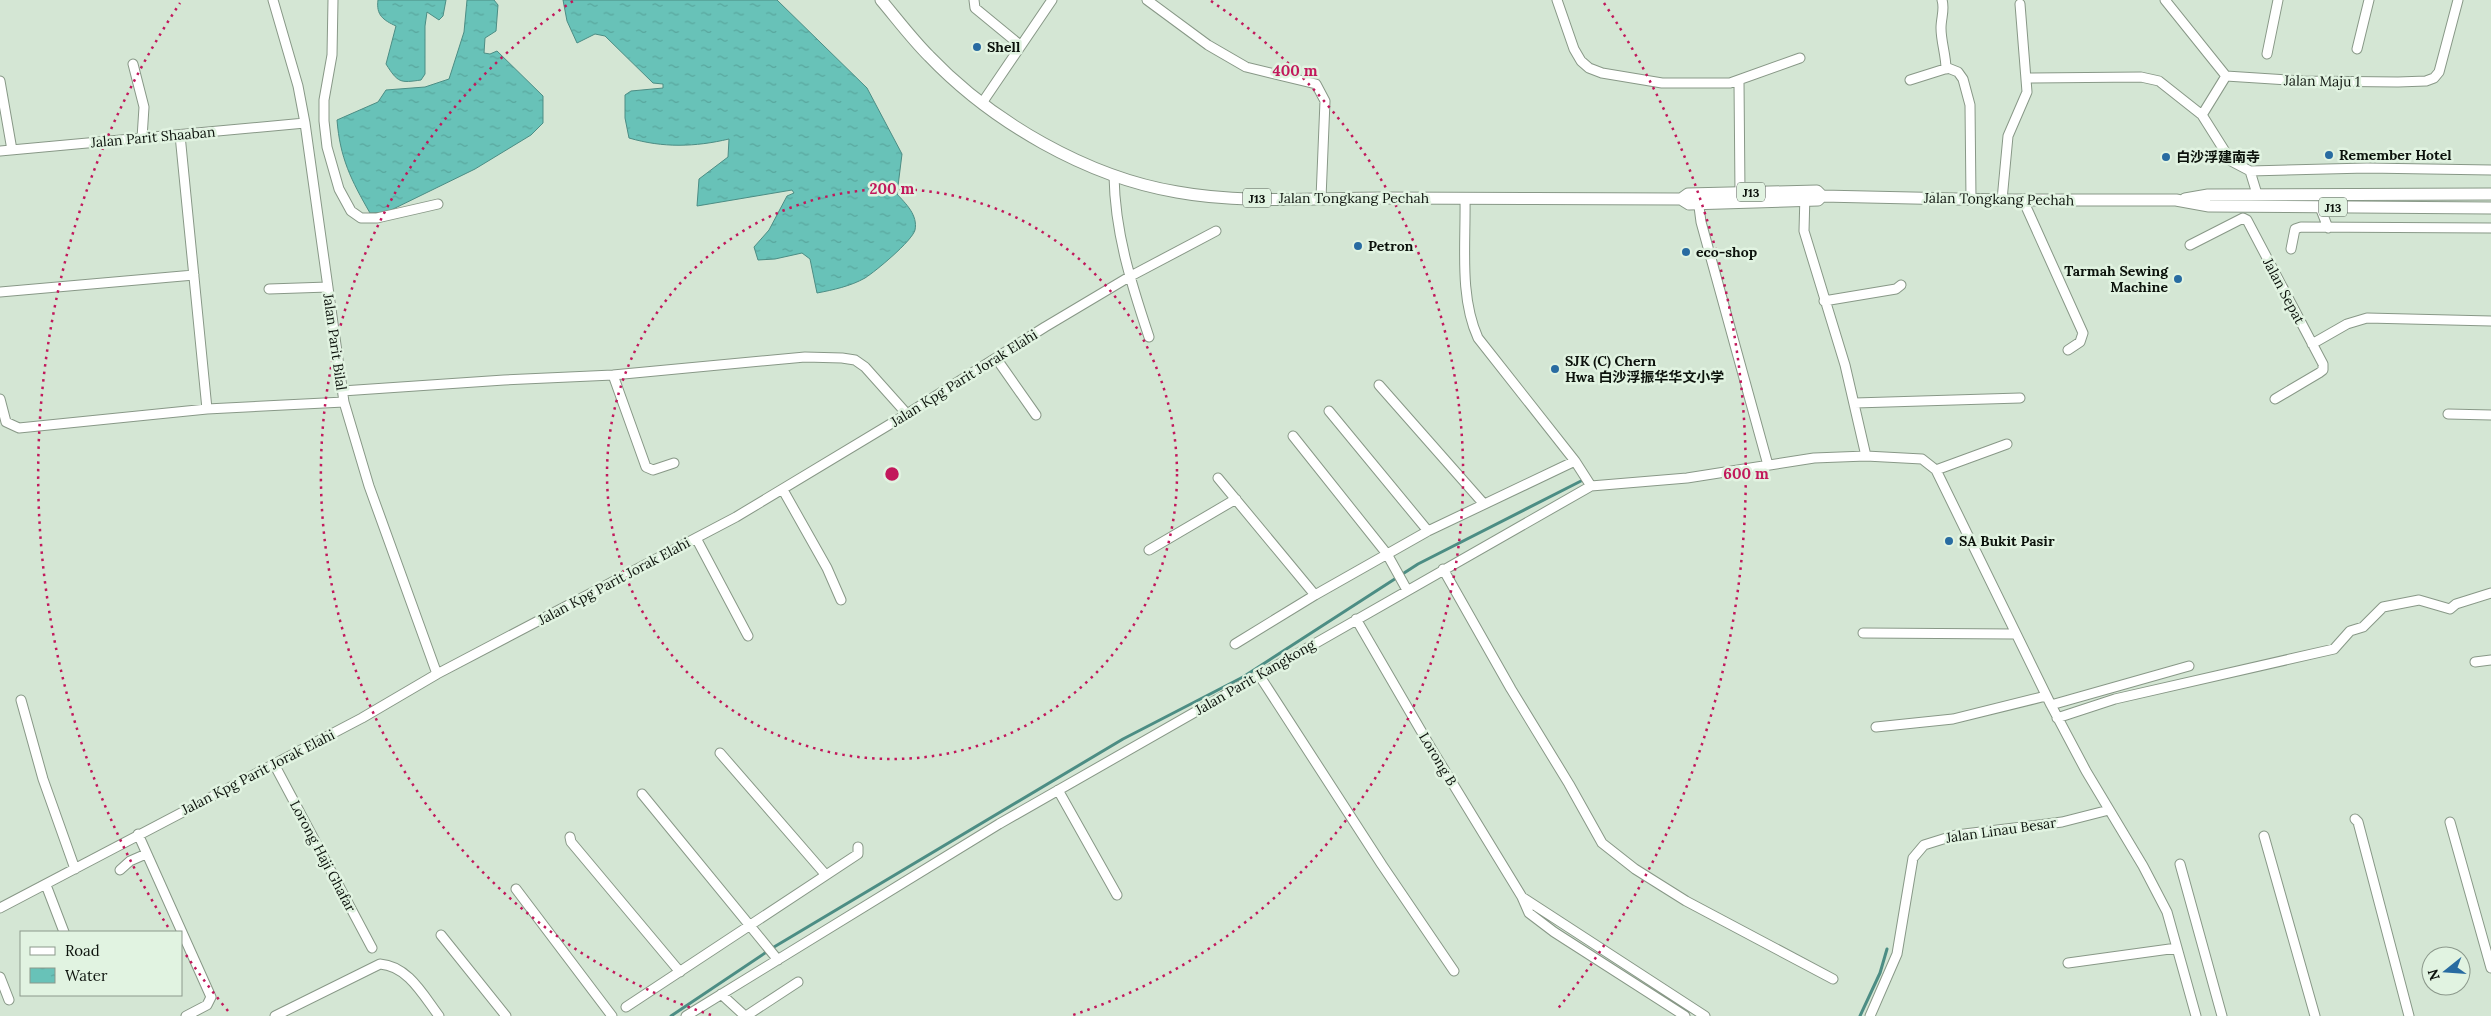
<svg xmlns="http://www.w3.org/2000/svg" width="2491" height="1016" font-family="Lora,'Noto Sans SC',serif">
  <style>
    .water { fill: url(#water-ripples); stroke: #4c8d84 }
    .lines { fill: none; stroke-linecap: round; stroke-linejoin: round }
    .stream { stroke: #4c8d84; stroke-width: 3 }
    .minor-casing { stroke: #889887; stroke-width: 11 }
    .major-casing { stroke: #889887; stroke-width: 13 }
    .minor { stroke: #fff; stroke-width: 9 }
    .major { stroke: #fff; stroke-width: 11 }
    .ring { fill: none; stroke: #c2185b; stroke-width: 2.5; stroke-dasharray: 2.5 5 }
    .poi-dot { fill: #286ba1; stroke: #e1f3e1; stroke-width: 2 }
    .labels { text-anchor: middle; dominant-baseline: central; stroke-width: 5; stroke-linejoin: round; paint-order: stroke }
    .shield { fill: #e1f3e1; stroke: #4c564c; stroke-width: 1 }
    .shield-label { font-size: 12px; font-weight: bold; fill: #0c120c }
    .poi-label { font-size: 14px; font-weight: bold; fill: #0c120c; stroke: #e1f3e1; text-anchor: start }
    .street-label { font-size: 14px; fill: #0c120c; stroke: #e1f3e1 }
    .centre { fill: #c2185b; stroke: #e1f3e1; stroke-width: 2.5 }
    .ring-label { font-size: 15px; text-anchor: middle; font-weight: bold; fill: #c2185b; stroke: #e1f3e1; stroke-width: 5; stroke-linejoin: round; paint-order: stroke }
  </style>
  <defs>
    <pattern id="water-ripples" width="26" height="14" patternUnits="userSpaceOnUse" patternTransform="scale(1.25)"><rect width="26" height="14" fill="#68c2b8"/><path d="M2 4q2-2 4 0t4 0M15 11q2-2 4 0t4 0" fill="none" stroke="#59a69d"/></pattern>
  </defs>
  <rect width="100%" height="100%" fill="#d4e6d4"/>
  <path class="water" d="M378 0H446L443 16 439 20 427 12 425 26V74L421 80C400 83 398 83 386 64L396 26C383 20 376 15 378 0Z
    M467 0H494L498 5 496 31 485 38 484 53 490 54 497 51 543 96V123L531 135 475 169 387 212 370 213C351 180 340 158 337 120L378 102 386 90 425 87 449 79 464 32Z
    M563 0H777L867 88 902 154 897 194C906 204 918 215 915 230 912 241 876 271 865 278 851 286 833 290 817 293L810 259 802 253 775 259 758 260 754 247 769 230 787 196 794 193 792 190 697 206 699 179 728 157 729 139C695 147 663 148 629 138L625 118V95L631 91 663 88V84L653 83 605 36 595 34 577 43 567 21Z"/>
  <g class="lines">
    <path class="stream" d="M671 1016 774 947 1123 739 1243 677 1418 564 1581 481
      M1860 1016 1880 973 1887 949"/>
    <defs>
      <path id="minor" d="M273 0 298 86 305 123 344 402 369 486 437 674
        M333 0 332 55 324 100V121L327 147 339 189 351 211 361 218H377L438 204
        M974 0 975 8 1020 45
        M1147 0 1208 45 1246 67 1316 84 1325 101 1321 198
        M1557 0 1574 49 1581 61 1589 68 1602 73 1662 83H1730L1800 58
        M1942 0C1945 9 1941 18 1941 28 1941 42 1946 55 1946 69
        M2165 0 2226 76 2303 81 2398 82 2426 81 2434 78 2439 72 2458 0
        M2357 49 2369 0
        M2267 54 2278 0
        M133 64 144 107 142 138
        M2226 76 2202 115 2231 161 2250 171 2257 194
        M2027 78 2141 77 2159 81 2202 115
        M1910 80 1948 68 1958 72 1963 79 1970 105 1971 199
        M0 81 12 150
        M1739 82 1740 193
        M982 103 1052 0
        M180 135 207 409
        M0 151 305 123
        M2250 171 2367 168 2491 170
        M1114 176C1115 233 1131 283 1149 337
        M1805 194 1804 231 1845 365 1866 456
        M1465 198C1466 244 1459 296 1478 338L1575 461 1591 486
        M1698 199 1701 222 1768 465
        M2002 200 2008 136 2027 92 2020 4
        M2023 200 2083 333 2080 342 2068 350
        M2320 207 2328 228
        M2190 245 2243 218 2247 220 2323 364V370L2319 373 2275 399
        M2291 249 2295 229 2301 227 2491 228
        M269 289 328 287
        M0 292 194 275
        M1824 301 1896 289 1901 285
        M2312 344 2347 324 2367 318 2491 321
        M996 358 1036 415
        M613 375 646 467 653 470 674 463
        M1379 385 1483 503
        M342 391 504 380 613 375 805 357 842 358 855 360 865 367 907 414
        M0 399 6 422 19 428 207 409 344 402
        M1855 403 2020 398
        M1329 411 1428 531
        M2448 414 2491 415
        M1293 436 1387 554 1407 590
        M1936 470 2007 444
        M1218 478 1315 595
        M783 490 827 568 841 600
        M696 538 748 636
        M1149 550 1236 499
        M1443 569 1511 689 1569 784 1602 843 1635 869 1686 901 1833 979
        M1356 619 1431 748 1522 897 1529 913 1554 932 1685 1016
        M1863 633 2014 634
        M1235 644 1315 595 1428 531 1575 461
        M2475 662 2491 660
        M1259 675 1382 865 1454 971
        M21 700 43 779 75 869
        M2051 705 2189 666
        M2057 718 2115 699 2334 649 2350 631 2363 627 2383 607 2419 600 2450 609 2456 604 2491 593
        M1876 727 1953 719 2046 696
        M720 753 825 874
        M274 764 372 948
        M1058 790 1117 895
        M642 794 778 960
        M2355 819 2358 822 2409 1016
        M2450 822 2491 968
        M138 834 211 997 207 1005 186 1016
        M2264 836 2315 1016
        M570 837 571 842 680 972
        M2180 864 2222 1016
        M120 870 130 861 146 854
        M46 885 64 932
        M516 889 612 1016
        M1522 897 1705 1016
        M0 908 362 718 437 674 736 517 907 414 1045 327 1129 277 1216 231
        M441 935 506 1016
        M2068 963 2177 948
        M0 977 9 1000
        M721 994 745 1016
        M626 1007 858 854V847
        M275 1016 380 964C408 966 423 995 439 1016
        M686 1016 999 824 1591 486 1687 478 1814 458 1866 456 1922 459 1936 470 2051 705 2086 771 2143 866 2167 912 2196 1016
        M746 1016 798 982
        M1870 1016 1897 954 1913 858 1924 845 1956 835 2062 822 2109 810"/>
      <path id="major" d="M881 0C897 19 912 39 929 56 992 122 1087 177 1177 192 1242 204 1315 198 1381 198 1481 198 1581 199 1681 199L1689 204 1818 200 1822 196
        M1681 199 1688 194 1817 191 1822 196 2002 200H2176L2209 206 2491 208
        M2185 199 2208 195 2491 194"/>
    </defs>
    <use href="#minor" class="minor-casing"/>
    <use href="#major" class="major-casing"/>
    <use href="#minor" class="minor"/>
    <use href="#major" class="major"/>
  </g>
  <g class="ring">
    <circle cx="892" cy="474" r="285"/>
    <path d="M711 1015A570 570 0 0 1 573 1M1211 1A570 570 0 0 1 1073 1015"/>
    <path d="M228 1011A854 854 0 0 1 184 952M168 927A854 854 0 0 1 180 3M1604 3A854 854 0 0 1 1556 1011"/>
  </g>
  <g class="poi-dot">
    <circle cx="977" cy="47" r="5"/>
    <circle cx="2329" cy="155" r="5"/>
    <circle cx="2166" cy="157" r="5"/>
    <circle cx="1358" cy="246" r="5"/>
    <circle cx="1686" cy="252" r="5"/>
    <circle cx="2178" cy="279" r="5"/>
    <circle cx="1555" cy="369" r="5"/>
    <circle cx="1949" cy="541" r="5"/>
  </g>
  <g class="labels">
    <g class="shield">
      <rect x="1737" y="182.5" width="28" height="19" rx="4"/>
      <rect x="1243" y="188.5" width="28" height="19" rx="4"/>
      <rect x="2319" y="197.5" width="28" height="19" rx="4"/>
    </g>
    <g class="shield-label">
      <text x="1751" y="192">J13</text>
      <text x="1257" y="198">J13</text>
      <text x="2333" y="207">J13</text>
    </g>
    <g class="poi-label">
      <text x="987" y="47">Shell</text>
      <text x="2339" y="155">Remember Hotel</text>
      <text x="2176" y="157">白沙浮建南寺</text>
      <text x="1368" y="246">Petron</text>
      <text x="1696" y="252">eco-shop</text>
      <text x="2168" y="271" text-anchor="end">Tarmah Sewing<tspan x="2168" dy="16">Machine</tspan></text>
      <text x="1565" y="361">SJK (C) Chern<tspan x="1565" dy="16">Hwa 白沙浮振华华文小学</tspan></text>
      <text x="1959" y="541">SA Bukit Pasir</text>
    </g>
    <g class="street-label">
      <text transform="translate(2322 81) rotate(1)">Jalan Maju 1</text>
      <text transform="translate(153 137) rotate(-5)">Jalan Parit Shaaban</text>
      <text x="1354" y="198">Jalan Tongkang Pechah</text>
      <text transform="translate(1999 199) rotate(1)">Jalan Tongkang Pechah</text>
      <text transform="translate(2284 291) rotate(62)">Jalan Sepat</text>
      <text transform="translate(335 342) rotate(82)">Jalan Parit Bilal</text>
      <text transform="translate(964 378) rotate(-32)">Jalan Kpg Parit Jorak Elahi</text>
      <text transform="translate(614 581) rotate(-28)">Jalan Kpg Parit Jorak Elahi</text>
      <text transform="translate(1255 677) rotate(-30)">Jalan Parit Kangkong</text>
      <text transform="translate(1438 759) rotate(59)">Lorong B</text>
      <text transform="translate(258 772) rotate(-27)">Jalan Kpg Parit Jorak Elahi</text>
      <text transform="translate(2001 830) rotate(-8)">Jalan Linau Besar</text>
      <text transform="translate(323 856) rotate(62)">Lorong Haji Ghafar</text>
    </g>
  </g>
  <circle cx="892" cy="474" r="8" class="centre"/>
  <g class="ring-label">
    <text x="1295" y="76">400 m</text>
    <text x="892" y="194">200 m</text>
    <text x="1746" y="479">600 m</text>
  </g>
  <rect x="20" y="931" width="162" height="65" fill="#e1f3e1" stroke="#8c998c"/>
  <rect x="30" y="947" width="25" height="8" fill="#ffffff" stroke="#8c998c"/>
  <text x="65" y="956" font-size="15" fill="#0c120c">Road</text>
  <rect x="30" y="968" width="25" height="15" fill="url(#water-ripples)" stroke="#8c998c"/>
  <text x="65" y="981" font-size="15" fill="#0c120c">Water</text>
  <g transform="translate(2446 971) rotate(253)"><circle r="24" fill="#e1f3e1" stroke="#8c998c"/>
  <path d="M0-4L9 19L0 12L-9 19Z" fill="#286ba1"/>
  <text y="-8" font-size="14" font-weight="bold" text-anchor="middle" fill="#0c120c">N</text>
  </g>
</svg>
